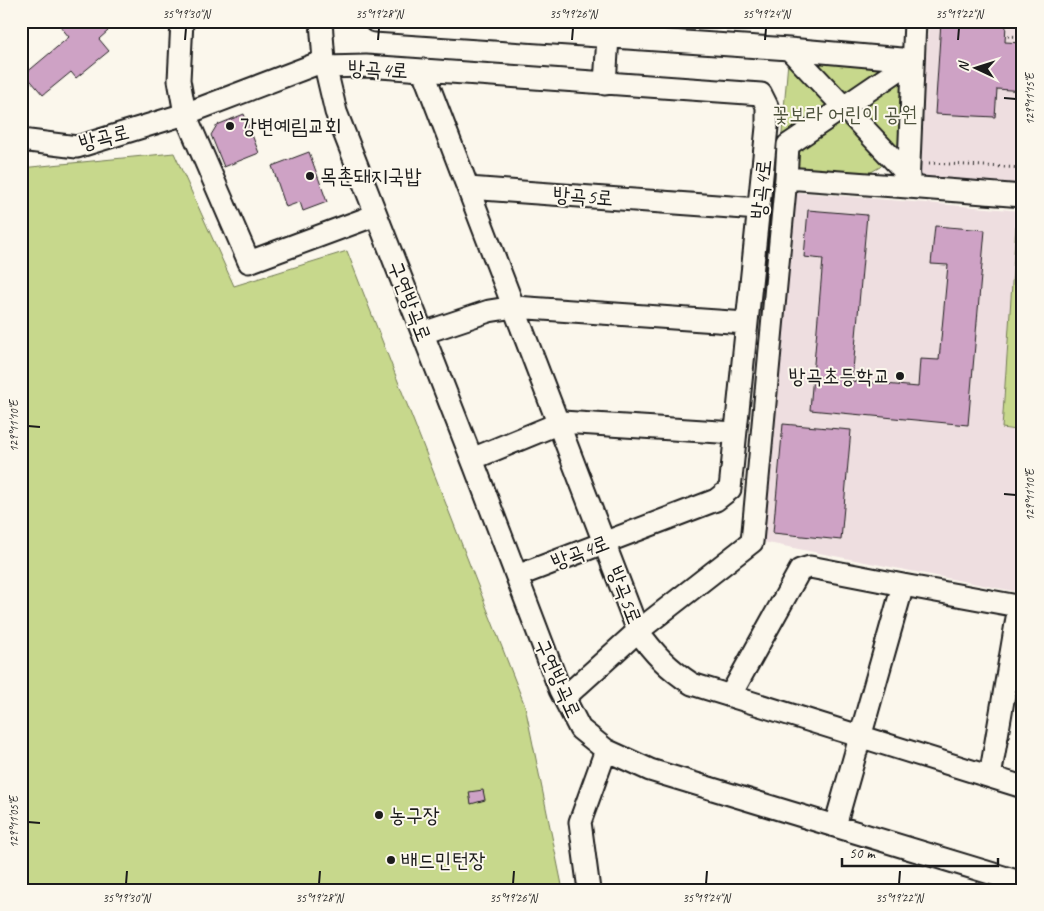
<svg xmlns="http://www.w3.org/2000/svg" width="1044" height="911" font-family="Caveat,'Poor Story',sans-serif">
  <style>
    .built { fill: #eedee0 }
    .green { fill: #c7d88c; stroke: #727a54 }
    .building { fill: #cea2c5; stroke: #1c1c1c }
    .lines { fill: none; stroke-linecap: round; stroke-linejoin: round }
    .street-casing { stroke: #1c1c1c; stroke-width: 25 }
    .path { stroke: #1c1c1c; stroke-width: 3; stroke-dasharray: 1 4; stroke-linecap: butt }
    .street { stroke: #fbf7ec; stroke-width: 21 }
    .ticks { fill: none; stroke: #1c1c1c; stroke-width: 2 }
    .poi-dot { fill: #1c1c1c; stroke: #fbf7ec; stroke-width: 2 }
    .labels { text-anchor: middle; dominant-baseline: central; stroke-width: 4; stroke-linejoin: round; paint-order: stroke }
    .street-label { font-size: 21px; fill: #1c1c1c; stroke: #fbf7ec }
    .park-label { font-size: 21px; fill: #4f543e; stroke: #fbf7ec }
    .poi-label { font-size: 21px; fill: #1c1c1c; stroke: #fbf7ec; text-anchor: start }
    .neatline { fill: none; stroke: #1c1c1c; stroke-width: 2 }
    .ticks-label { font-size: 12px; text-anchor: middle; fill: #1c1c1c }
  </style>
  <rect width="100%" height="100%" fill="#fbf7ec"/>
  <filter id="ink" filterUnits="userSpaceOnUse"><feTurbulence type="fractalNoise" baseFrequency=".02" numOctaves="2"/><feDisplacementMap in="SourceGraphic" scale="10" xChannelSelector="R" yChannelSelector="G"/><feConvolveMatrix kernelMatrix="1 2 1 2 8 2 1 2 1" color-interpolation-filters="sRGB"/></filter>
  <g filter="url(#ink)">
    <path class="built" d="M929 21H1023V189L916 180Z
      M794 192 1023 211V593L763 542Z"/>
    <path class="green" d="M789 49 913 60 903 142 880 167 864 176 779 170Z
      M174 153 234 286 347 251 525 706 563 890H21V168Z
      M1016 226H1023V431L1002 428Z"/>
    <path class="building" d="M56 21H100L108 31 99 39 109 51 76 78 71 72 43 95 25 74 69 37Z
      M941 21H1000L1006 24 1005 42 1023 43V91L997 89 995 117 935 114Z
      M244 114 259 153 224 167 211 135 217 125Z
      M309 152 327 202 303 211 300 202 286 207 272 166Z
      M808 210 867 215 852 381 918 387 920 359 939 360 948 265 931 264 935 226 985 230 968 425 810 410 823 259 804 257Z
      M783 424 851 430 841 540 773 533Z
      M483 790 485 800 471 804 469 792Z"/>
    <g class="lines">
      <defs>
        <path id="street" d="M182 21 179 80 185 114 249 262 376 215
          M321 21 324 61 336 112 475 467 560 690 580 729 606 750 650 770 1023 883
          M375 21 789 49 913 60
          M789 49 909 176
          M913 60 788 145 786 178 908 187 915 21
          M325 67 366 66 761 94 767 106V127L730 489 716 500 517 576
          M423 71 638 631C654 654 669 669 692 684L1023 787
          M605 84 608 37
          M21 140 77 147 185 114 324 61
          M908 187 1023 196
          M468 188 759 209
          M423 333 489 311 514 307 746 323
          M472 459 562 422 735 433
          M730 696 800 570 810 567 903 585
          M564 698 638 631 752 542 786 178
          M990 777 1019 606
          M835 826 903 585 1023 607
          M589 890 580 822 606 750"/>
      </defs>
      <use href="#street" class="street-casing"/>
      <path class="path" d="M1008 36 1023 37
        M929 163 1023 168"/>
      <use href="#street" class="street"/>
    </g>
  </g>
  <path class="ticks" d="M185 40 186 28M378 40 379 28M572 40 573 28M765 40 766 28M958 40 959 28M1004 98 1016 99M28 426 40 427M1004 494 1016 495M28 822 40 823M126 884 127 871M319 884 320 871M513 884 514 871M706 884 707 871M899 884 900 871"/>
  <g class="poi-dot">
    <circle cx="230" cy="126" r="5"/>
    <circle cx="310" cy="176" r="5"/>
    <circle cx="900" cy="376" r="5"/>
    <circle cx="379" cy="815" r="5"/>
    <circle cx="391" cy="860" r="5"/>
  </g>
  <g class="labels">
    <g class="street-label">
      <text transform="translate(378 69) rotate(3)">방곡4로</text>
      <text transform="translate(104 137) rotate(-14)">방곡로</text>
      <text transform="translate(761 189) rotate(-84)">방곡4로</text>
      <text transform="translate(583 196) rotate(4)">방곡5로</text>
      <text transform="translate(410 301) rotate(69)">구연방곡로</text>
      <text transform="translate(580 552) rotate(-21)">방곡4로</text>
      <text transform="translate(625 595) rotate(69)">방곡5로</text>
      <text transform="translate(558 678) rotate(66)">구연방곡로</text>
    </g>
    <g class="park-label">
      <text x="845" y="114">꽃보라 어린이 공원</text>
    </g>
    <g class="poi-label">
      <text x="240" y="126">강변예림교회</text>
      <text x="320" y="176">목촌돼지국밥</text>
      <text x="890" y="376" text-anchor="end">방곡초등학교</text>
      <text x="389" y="815">농구장</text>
      <text x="401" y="860">배드민턴장</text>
    </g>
  </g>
  <rect width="1044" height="911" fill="none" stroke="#fbf7ec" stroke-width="55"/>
  <g transform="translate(976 68) rotate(274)" stroke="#fbf7ec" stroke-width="4" paint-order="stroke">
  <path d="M0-4L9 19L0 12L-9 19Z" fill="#1c1c1c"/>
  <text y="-8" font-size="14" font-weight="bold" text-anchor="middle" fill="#1c1c1c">N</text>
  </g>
  <path d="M842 858v8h156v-8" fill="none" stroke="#1c1c1c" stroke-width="2.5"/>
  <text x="849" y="858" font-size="15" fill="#1c1c1c" stroke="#fbf7ec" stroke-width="4" paint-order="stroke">50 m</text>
  <rect x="28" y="28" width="988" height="856" class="neatline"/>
  <g class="ticks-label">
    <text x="186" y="18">35°19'30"N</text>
    <text x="379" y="18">35°19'28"N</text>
    <text x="573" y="18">35°19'26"N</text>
    <text x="766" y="18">35°19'24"N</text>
    <text x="959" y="18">35°19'22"N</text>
    <text transform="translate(1030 99) rotate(-90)" y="4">129°11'15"E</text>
    <text transform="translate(14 426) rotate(-90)" y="4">129°11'10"E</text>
    <text transform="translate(1030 495) rotate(-90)" y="4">129°11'10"E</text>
    <text transform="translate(14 822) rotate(-90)" y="4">129°11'05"E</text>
    <text x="126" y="902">35°19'30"N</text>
    <text x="319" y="902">35°19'28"N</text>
    <text x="513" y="902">35°19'26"N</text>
    <text x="706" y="902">35°19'24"N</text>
    <text x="899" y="902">35°19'22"N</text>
  </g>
</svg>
